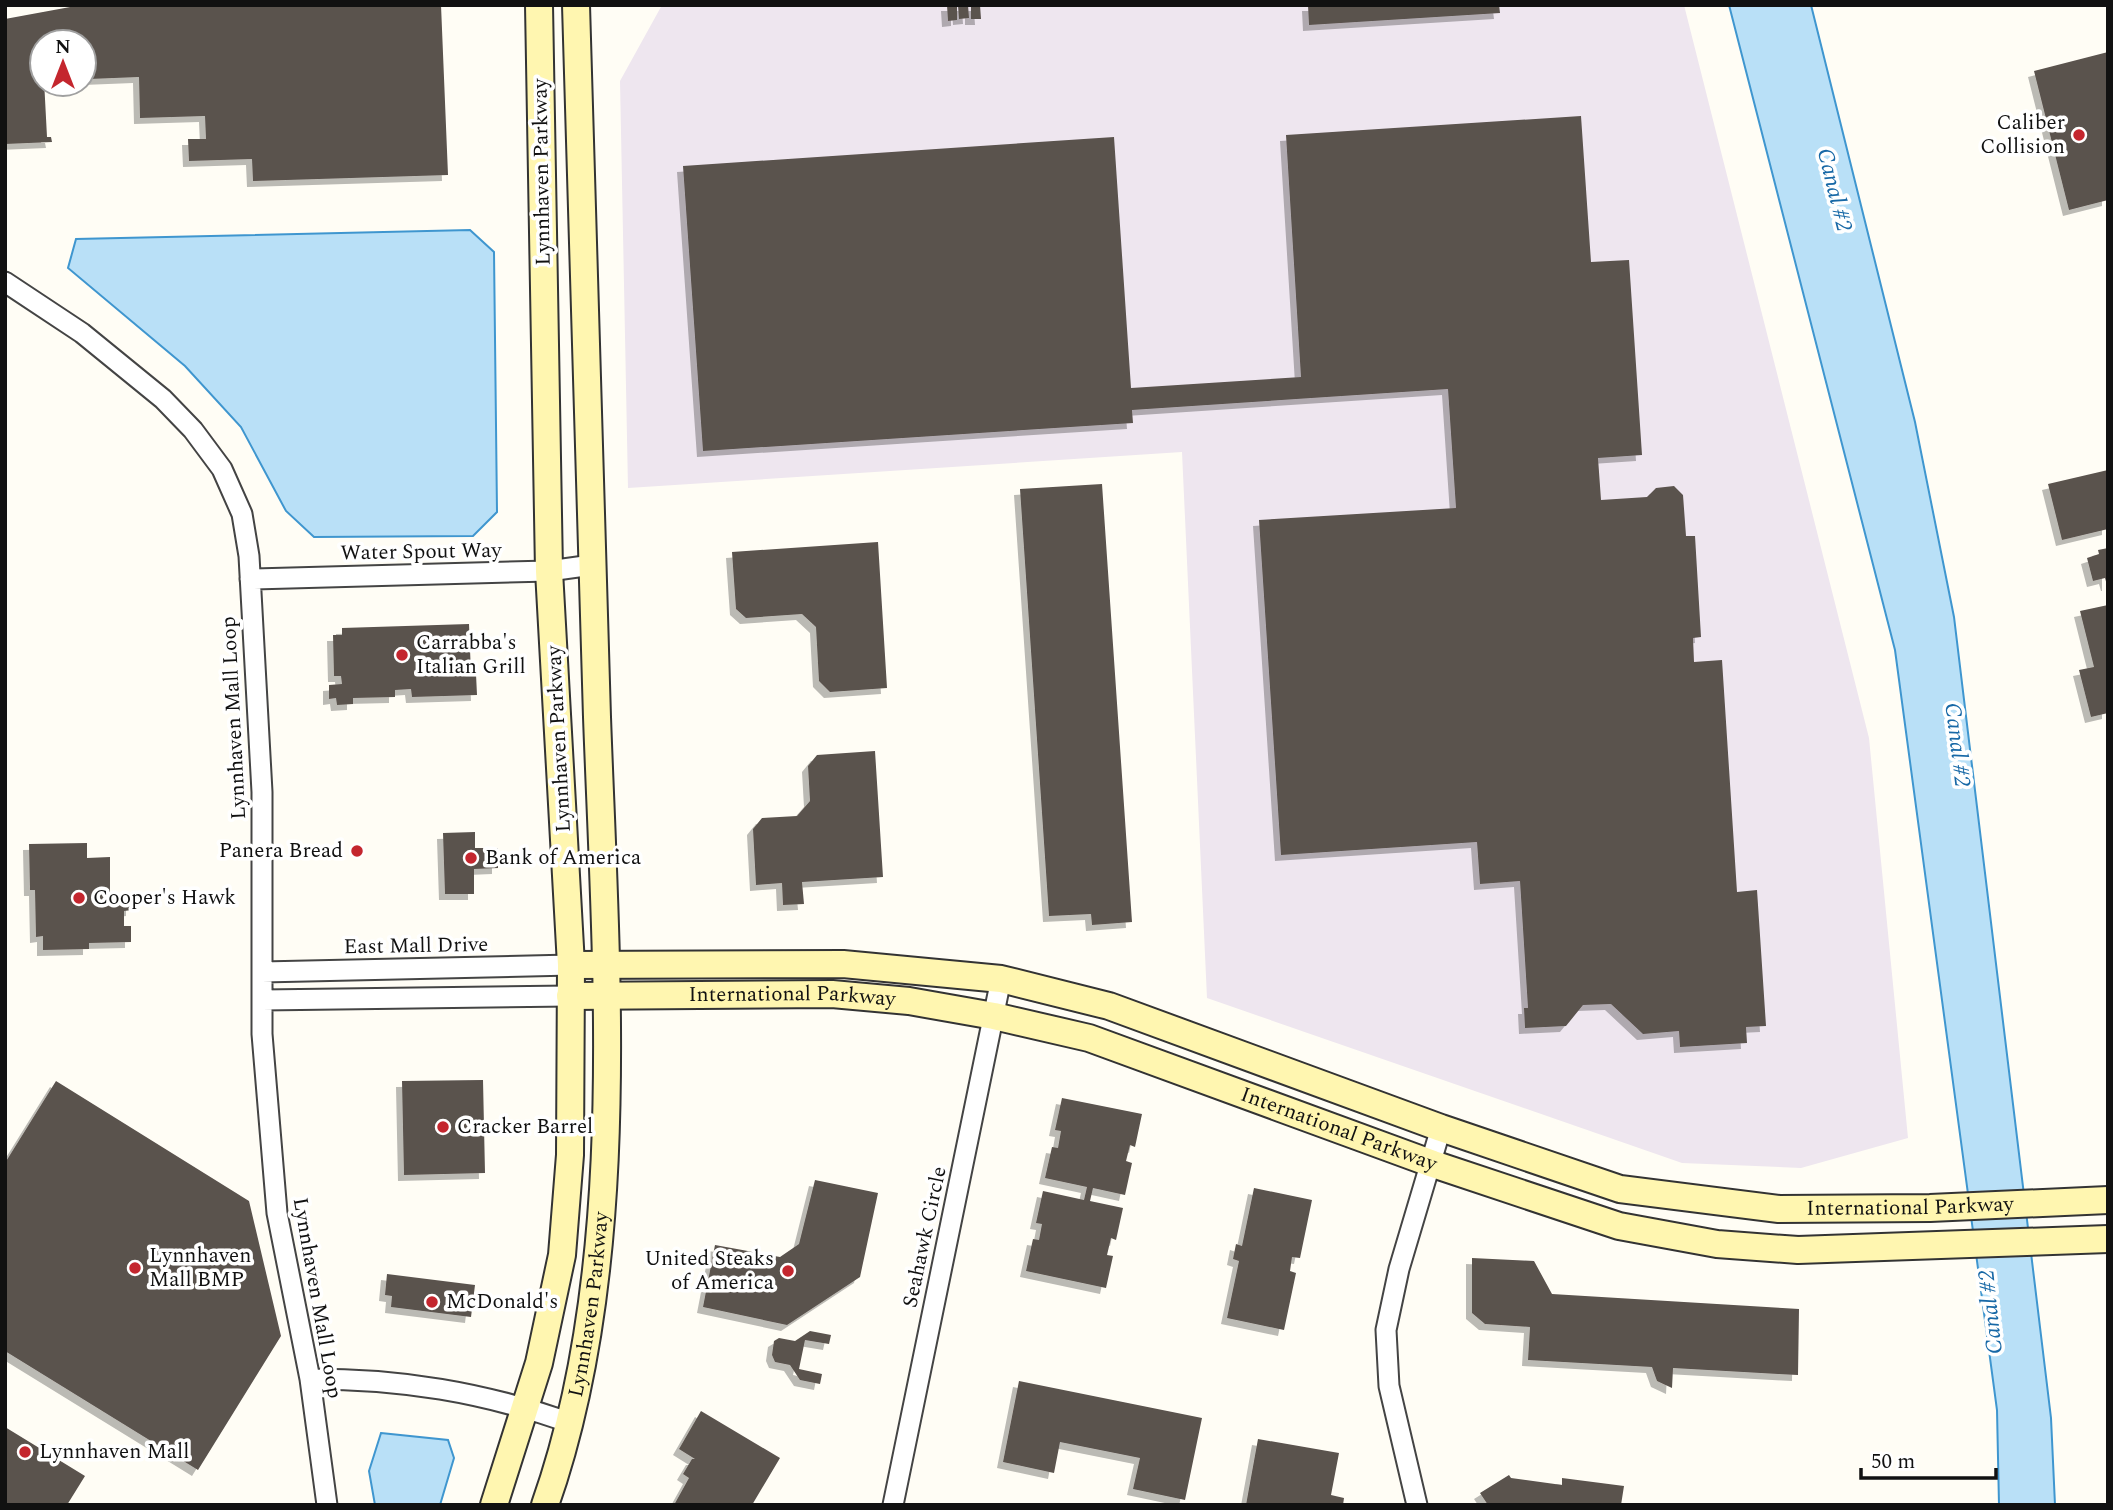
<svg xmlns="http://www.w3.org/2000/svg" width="2113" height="1510" font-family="Spectral,serif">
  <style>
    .industrial { fill: #eee6ef }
    .water { fill: #b9e0f7; stroke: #3f96cf; stroke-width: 2 }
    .building { fill: #5a524d; filter: url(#shadow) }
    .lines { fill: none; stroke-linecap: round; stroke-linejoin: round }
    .minor-casing { stroke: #444; stroke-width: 23 }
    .secondary-casing { stroke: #333; stroke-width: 30 }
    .minor { stroke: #fff; stroke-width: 19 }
    .secondary { stroke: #fff6b0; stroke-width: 26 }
    .poi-dot { fill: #c4262e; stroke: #fff; stroke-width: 2.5 }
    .labels { text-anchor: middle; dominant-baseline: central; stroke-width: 7; stroke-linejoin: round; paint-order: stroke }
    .poi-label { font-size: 21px; fill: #111; stroke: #fff; text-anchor: start }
    .street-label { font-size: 21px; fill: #111; stroke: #fff }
    .water-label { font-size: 23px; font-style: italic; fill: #1768a6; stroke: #fff }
  </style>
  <defs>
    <filter id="shadow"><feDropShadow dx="-6" dy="6" stdDeviation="0" flood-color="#0004"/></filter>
  </defs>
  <rect width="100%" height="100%" fill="#fffdf5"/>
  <path class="industrial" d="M662 5H1684L1869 738 1908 1138 1801 1168 1682 1163 1207 998 1182 452 628 488 620 81Z"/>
  <path class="water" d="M1729 5H1811L1915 422 1954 617 2051 1418 2055 1505H1999L1997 1410 1895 650Z
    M470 230 494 252 497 512 473 536 314 537 286 511 241 427 185 366 68 268 76 239Z
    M381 1433 448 1440 454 1458 440 1505H375L369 1471Z"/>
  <path class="building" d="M81 5H441L448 175 253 181 252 159 189 161 188 139H206L205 116 140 118 139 77 89 79 88 72H84V42H42L47 137H51L52 142 5 144V19Z
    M947 5H957V20L948 21Z
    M958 5H968L969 18 959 19Z
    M971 5H980L981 19H971Z
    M1308 5H1499L1500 13 1309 25Z
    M2108 52V200L2069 210 2034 71Z
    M1581 116 1591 262 1629 260 1642 455 1598 458 1601 500 1647 497 1656 488 1674 486 1683 495 1686 536H1695L1701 637 1693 638 1694 662 1722 660 1737 892 1757 890 1766 1026 1746 1027 1747 1043 1680 1047 1679 1031 1643 1034 1611 1004 1583 1005 1566 1026 1525 1028 1524 1008H1528L1520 881 1480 884 1477 842 1281 855 1259 520 1456 508 1448 389 1132 410 1133 423 703 451 683 166 1114 137 1131 388 1301 377 1286 135Z
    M2108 470V529L2062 540 2048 484Z
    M1102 484 1132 922 1092 925 1091 914 1049 916 1020 489Z
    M878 542 887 688 830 692 819 681 816 627 802 614 746 618 736 609 732 552Z
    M2108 548V585H2107L2105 578 2093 581 2087 558 2099 554 2098 550Z
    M2108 605V713L2091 717 2079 670 2094 667 2080 611Z
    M469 624 471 674H476L477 695 412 697 411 689 395 690V697L353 698V704L337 705 336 698 329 699V685L342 684 341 676H334L333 635H342V628Z
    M875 751 883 877 802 882 804 904 783 905 782 883 756 885 753 829 762 818 797 816 810 801 808 766 817 755Z
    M475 832V848H498V868L474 869V894H445L443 833Z
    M87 843V858L110 857V895H124V901H132V910L124 911V926H131V942L89 943V949L43 950V936L36 937 35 890H30L29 844Z
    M483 1080 485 1173 404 1175 402 1081Z
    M56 1081 249 1201 281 1336 198 1470 5 1351V1163Z
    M1062 1098 1142 1114 1135 1147 1130 1145 1126 1161 1132 1163 1125 1195 1093 1188 1090 1201 1123 1208 1116 1240 1111 1238 1107 1255 1113 1256 1106 1288 1026 1271 1033 1239 1039 1240 1042 1224 1036 1223 1043 1191 1084 1200 1087 1187 1045 1178 1052 1147 1058 1148 1061 1131 1055 1130Z
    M815 1180 878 1193 860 1277 787 1325 703 1307 715 1245 780 1257 799 1244Z
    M1254 1188 1312 1200 1300 1258 1292 1257 1290 1271 1296 1273 1284 1330 1227 1318 1239 1261 1233 1259 1236 1244 1242 1246Z
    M1472 1258 1534 1261 1552 1294 1799 1309 1798 1375 1673 1368 1672 1388 1657 1381 1652 1367 1528 1360 1530 1327 1485 1324 1472 1313Z
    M387 1274 475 1285 471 1317 391 1307 392 1296 385 1295Z
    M810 1331 831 1335 829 1344 805 1340 799 1369 822 1374 820 1384 800 1380 790 1365 775 1362 772 1355 774 1341 779 1338 795 1341Z
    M1019 1381 1202 1418 1185 1500 1133 1489 1140 1458 1060 1442 1054 1473 1003 1462Z
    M701 1411 780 1458 752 1505H674L689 1478 683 1474 692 1459H695L679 1449Z
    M5 1427 85 1476 67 1505H5Z
    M1258 1439 1339 1453 1331 1495 1344 1498 1343 1505H1246Z
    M1509 1475 1511 1478 1562 1485V1478L1624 1486 1621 1505H1488L1480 1493Z"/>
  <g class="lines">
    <defs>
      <path id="minor" d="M5 282 82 333 163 399 193 430 222 469 242 514 249 556 262 792V1034L277 1213 310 1379 327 1505
        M250 579 549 571 592 565
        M262 972 571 965
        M262 1000 570 996
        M310 1379C402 1379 481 1392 568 1422
        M893 1505 1001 979
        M1417 1505 1389 1386 1386 1330 1399 1269 1441 1128"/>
      <g id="secondary">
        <path id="s1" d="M571 965 843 964 1001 979 1109 1006 1441 1128 1620 1189 1779 1209 1930 1208 2108 1200"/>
        <path id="s2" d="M570 996 832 994 909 1001 994 1016 1089 1038 1433 1164 1619 1226 1717 1244 1798 1250 2108 1239"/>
        <path d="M494 1505 539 1363 562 1255 570 1155 571 965 549 571 539 5"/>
        <path id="s3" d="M545 1505C630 1265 606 968 597 717 589 479 583 242 576 5"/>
      </g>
    </defs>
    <use href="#minor" class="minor-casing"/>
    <use href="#secondary" class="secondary-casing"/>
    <use href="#minor" class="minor"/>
    <use href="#secondary" class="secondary"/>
  </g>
  <g class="poi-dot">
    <circle cx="2079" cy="135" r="7"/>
    <circle cx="402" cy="655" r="7"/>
    <circle cx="357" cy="851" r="7"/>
    <circle cx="471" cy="858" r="7"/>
    <circle cx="79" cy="898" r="7"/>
    <circle cx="443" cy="1127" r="7"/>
    <circle cx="135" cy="1268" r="7"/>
    <circle cx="788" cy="1271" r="7"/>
    <circle cx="432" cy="1302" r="7"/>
    <circle cx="25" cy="1452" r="7"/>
  </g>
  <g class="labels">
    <g class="poi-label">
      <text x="2065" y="123" text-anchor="end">Caliber<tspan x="2065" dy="24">Collision</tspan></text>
      <text x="416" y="643">Carrabba's<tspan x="416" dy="24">Italian Grill</tspan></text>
      <text x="343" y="851" text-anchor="end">Panera Bread</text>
      <text x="485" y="858">Bank of America</text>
      <text x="93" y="898">Cooper's Hawk</text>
      <text x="457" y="1127">Cracker Barrel</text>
      <text x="149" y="1256">Lynnhaven<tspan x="149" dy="24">Mall BMP</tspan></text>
      <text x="774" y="1259" text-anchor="end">United Steaks<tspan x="774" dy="24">of America</tspan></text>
      <text x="446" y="1302">McDonald's</text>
      <text x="39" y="1452">Lynnhaven Mall</text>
    </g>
    <g class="street-label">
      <text transform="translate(542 172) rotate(-91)">Lynnhaven Parkway</text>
      <text transform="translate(421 552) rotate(-1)">Water Spout Way</text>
      <text transform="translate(234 718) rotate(-93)">Lynnhaven Mall Loop</text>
      <text transform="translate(559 739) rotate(-93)">Lynnhaven Parkway</text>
      <text transform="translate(416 946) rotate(-1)">East Mall Drive</text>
      <text stroke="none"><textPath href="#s2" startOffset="222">International Parkway</textPath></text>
      <text stroke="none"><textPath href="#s2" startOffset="789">International Parkway</textPath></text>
      <text stroke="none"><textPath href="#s1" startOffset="1376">International Parkway</textPath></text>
      <text transform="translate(925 1237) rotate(-78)">Seahawk Circle</text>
      <text transform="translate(317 1298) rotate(80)">Lynnhaven Mall Loop</text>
      <text stroke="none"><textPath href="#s3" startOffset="206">Lynnhaven Parkway</textPath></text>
    </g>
    <g class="water-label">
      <text transform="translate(1834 190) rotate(76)">Canal #2</text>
      <text transform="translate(1957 745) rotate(83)">Canal #2</text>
      <text transform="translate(1991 1312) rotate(-96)">Canal #2</text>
    </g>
  </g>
  <rect width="2113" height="1510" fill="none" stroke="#111111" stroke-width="14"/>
  <g transform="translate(63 63)"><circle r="33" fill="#ffffff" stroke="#a0a0a0" stroke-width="2"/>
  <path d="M0-5L12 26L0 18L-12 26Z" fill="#c4262e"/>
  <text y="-10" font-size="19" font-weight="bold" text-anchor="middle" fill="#111111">N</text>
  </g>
  <path d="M1861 1468v10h135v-10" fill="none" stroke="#111111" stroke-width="3.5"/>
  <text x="1871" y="1468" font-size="21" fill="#111111" stroke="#ffffff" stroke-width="5" paint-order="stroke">50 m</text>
</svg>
